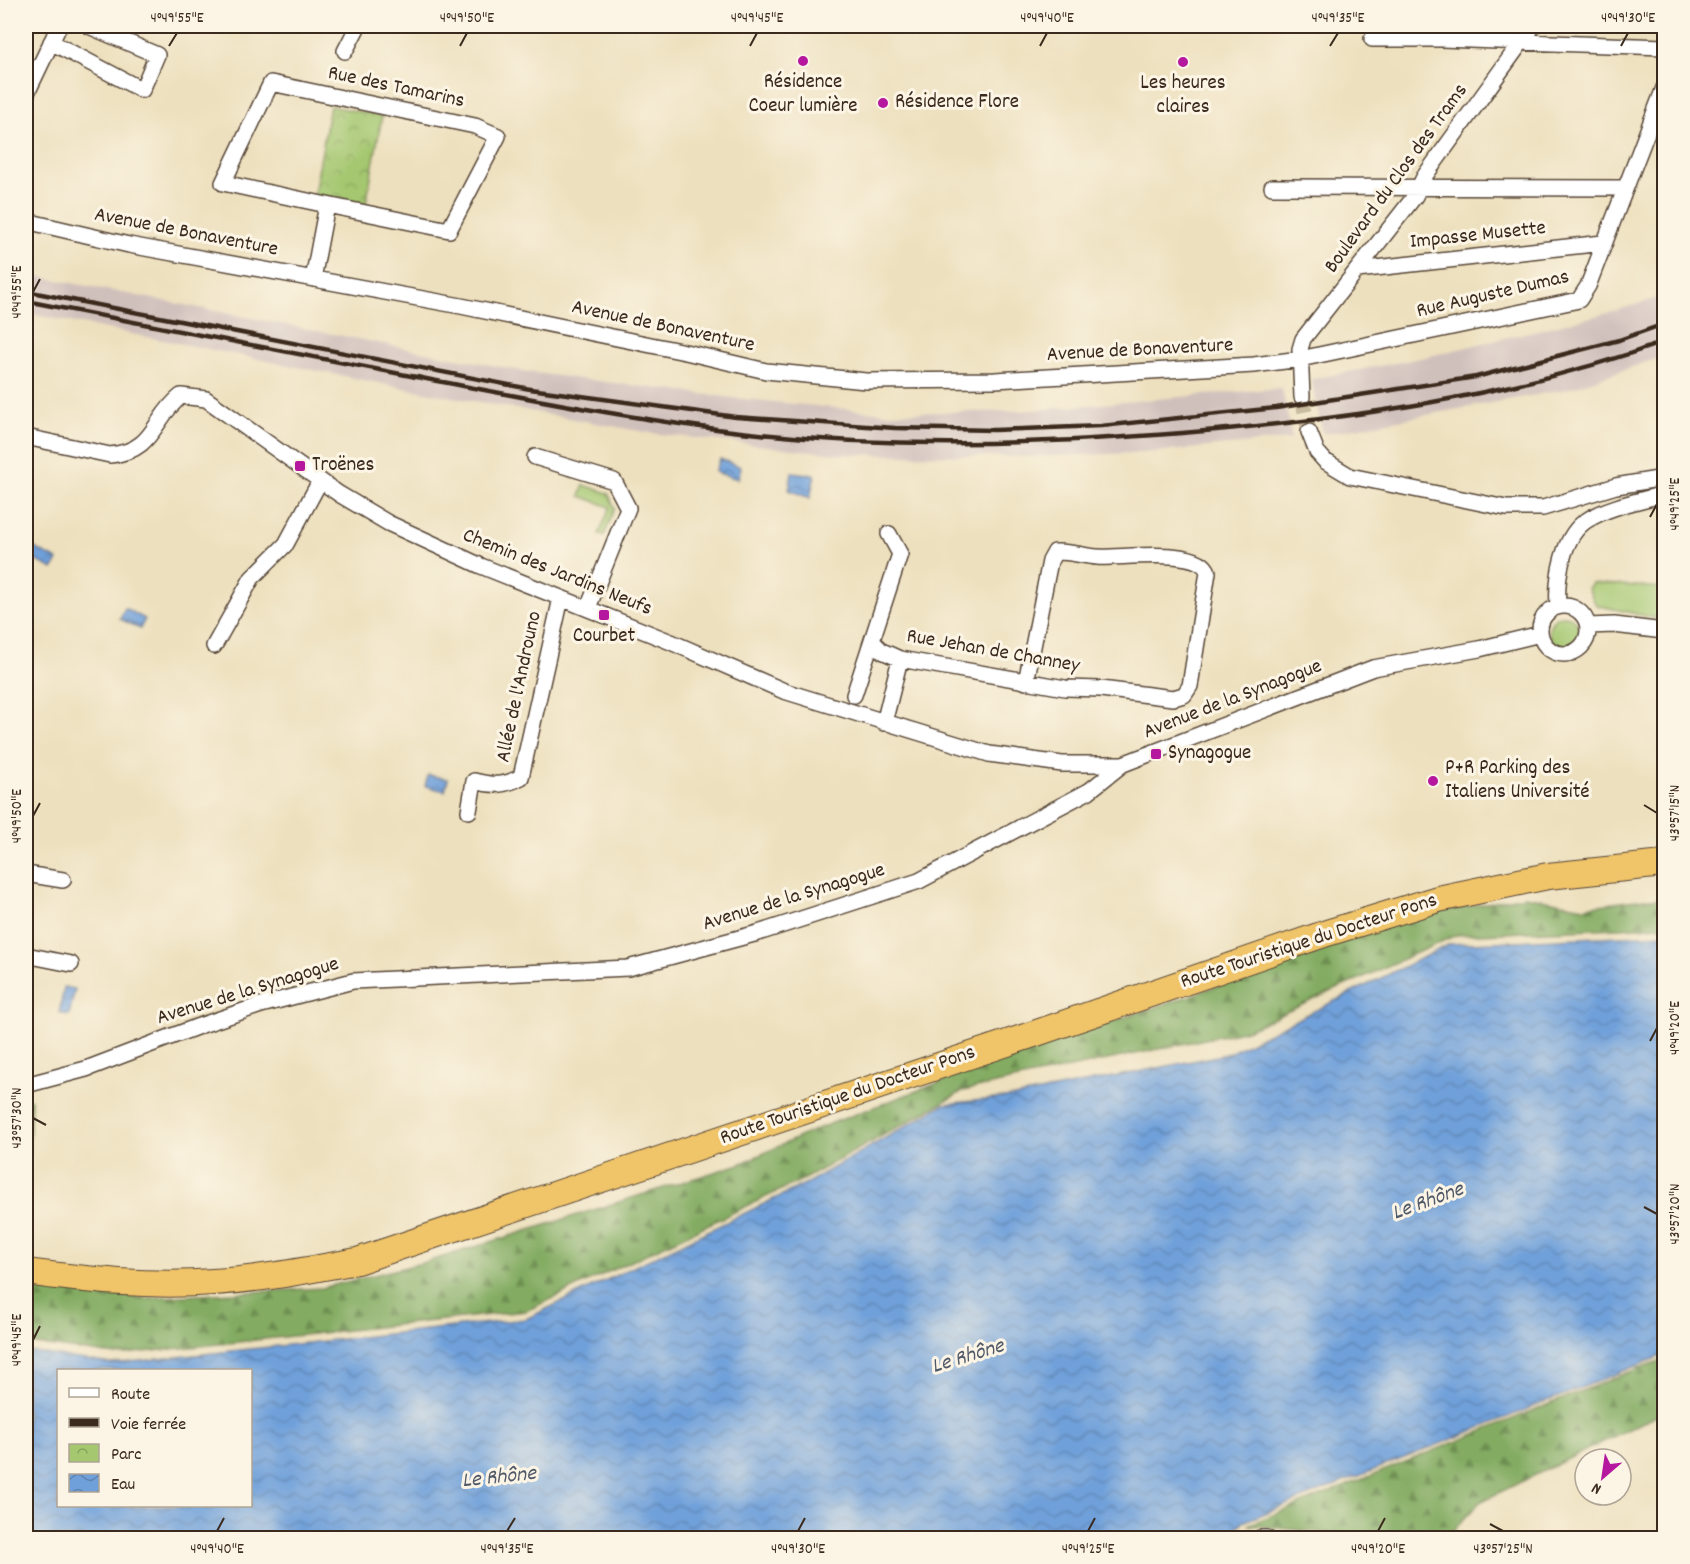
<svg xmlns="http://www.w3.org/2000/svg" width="1690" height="1564" font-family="Dekko,sans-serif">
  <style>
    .railway { fill: #d0c0bc }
    .green { fill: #a4c770; stroke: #707847; stroke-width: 1.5 }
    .forest { fill: url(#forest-firs); stroke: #5f6b40; stroke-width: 1.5 }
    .park { fill: url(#park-crowns); stroke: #707847; stroke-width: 1.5 }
    .water { fill: url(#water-waves); stroke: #56657c; stroke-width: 1.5; fill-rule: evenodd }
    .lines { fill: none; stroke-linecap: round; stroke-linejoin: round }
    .minor-tunnel { stroke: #c9bc9e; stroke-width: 15; stroke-dasharray: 15 8; stroke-linecap: butt }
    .minor-casing { stroke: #564536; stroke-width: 18 }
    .trunk-casing { stroke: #564536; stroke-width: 28 }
    .minor { stroke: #fff; stroke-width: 15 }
    .trunk { stroke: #f0c469; stroke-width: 26 }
    .rail { stroke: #3b2a1e; stroke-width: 4.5 }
    .ticks { fill: none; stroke: #3b2a1e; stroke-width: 2 }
    .poi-dot { fill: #b5179e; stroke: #fcf5e5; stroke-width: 2 }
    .labels { text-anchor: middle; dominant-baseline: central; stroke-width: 6; stroke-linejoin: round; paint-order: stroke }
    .poi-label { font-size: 21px; fill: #3b2a1e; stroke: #fcf5e5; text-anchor: start }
    .street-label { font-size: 21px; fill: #3b2a1e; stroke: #fcf5e5 }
    .water-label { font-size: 22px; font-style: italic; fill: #505969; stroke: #fcf5e5 }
    .neatline { fill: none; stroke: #3b2a1e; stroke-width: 2 }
    .ticks-label { font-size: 15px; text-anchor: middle; fill: #3b2a1e }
  </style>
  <defs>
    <pattern id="forest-firs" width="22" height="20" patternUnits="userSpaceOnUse" patternTransform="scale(1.5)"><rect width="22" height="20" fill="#83ac62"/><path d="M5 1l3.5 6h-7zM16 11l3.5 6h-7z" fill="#6c8c50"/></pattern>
    <pattern id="park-crowns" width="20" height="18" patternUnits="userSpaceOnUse" patternTransform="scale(1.5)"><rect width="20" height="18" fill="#a4c770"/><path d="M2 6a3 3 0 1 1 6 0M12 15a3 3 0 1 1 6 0" fill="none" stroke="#87a25b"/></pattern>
    <pattern id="water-waves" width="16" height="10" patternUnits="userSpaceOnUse" patternTransform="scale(1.5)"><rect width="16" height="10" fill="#70a0da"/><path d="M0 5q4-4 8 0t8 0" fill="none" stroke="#5d83b0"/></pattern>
  </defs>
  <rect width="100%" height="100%" fill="#fcf5e5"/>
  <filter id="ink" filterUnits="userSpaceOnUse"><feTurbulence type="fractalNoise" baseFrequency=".0167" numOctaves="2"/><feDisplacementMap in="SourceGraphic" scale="12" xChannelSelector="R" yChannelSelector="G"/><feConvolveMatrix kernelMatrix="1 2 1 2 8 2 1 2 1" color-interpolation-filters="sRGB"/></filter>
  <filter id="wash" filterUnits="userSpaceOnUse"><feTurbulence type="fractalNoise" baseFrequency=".008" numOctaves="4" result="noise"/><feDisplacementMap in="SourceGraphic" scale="24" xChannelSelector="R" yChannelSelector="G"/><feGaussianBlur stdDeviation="1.35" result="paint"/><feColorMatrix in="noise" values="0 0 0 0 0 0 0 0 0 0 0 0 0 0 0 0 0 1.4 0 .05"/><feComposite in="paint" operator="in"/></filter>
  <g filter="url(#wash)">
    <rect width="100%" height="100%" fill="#ede0be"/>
    <path class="railway" d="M26 274 527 372 725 397 886 413 1021 411 1282 388 1292 439 1157 452 1033 457 837 454 650 433 419 391 26 313Z
      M1664 296V356L1568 389 1323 434 1311 379 1421 358 1608 313Z"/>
    <path class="green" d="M584 485 608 493 615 508 604 536 599 534 610 507 580 496Z
      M1592 583 1664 588V620L1596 605 1588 588Z
      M1549 631a15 15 0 1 1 30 0a15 15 0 1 1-30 0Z"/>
    <path class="forest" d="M1525 896 1584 907 1644 899H1664V926L1456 935 1247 1030 963 1091 804 1179 526 1311 116 1355 26 1343V1287L146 1298 322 1288 430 1261 740 1164 819 1128 1011 1055 1189 996 1405 918Z
      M26 1099 31 1100 26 1215Z
      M1664 1360V1412L1480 1502 1446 1538H1378L1248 1525 1647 1365Z"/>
    <path class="park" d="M330 106 382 116 366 204 314 195Z"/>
    <path class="water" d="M720 459 741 467 738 479 715 472Z
      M792 472 815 475 810 498 789 490Z
      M34 548 58 560 53 569 29 557Z
      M125 608 145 619 140 629 120 619Z
      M428 775 448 779 445 791 425 786Z
      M1664 934V1355L1243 1522 1225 1538H26V1351L112 1364 526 1319 809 1182 944 1104 1014 1097 1227 1054 1450 944ZM58 1370H250V1506H58Z
      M64 987 75 989 69 1015 59 1013Z"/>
  </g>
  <g filter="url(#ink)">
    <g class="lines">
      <path class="minor-tunnel" d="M1302 397 1309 432"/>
      <defs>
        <path id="minor" d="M1372 39H1441L1664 47
          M51 42 142 90 157 55 89 26
          M345 51 358 26
          M26 95 59 26
          M1272 187 1624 188
          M26 221 129 245 461 306 690 353 766 371 866 381 995 380 1254 365 1300 359 1579 300 1588 286 1664 88
          M1357 270 1603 243
          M313 279 327 205 223 183 271 83 475 126 498 136 449 230 327 205
          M1302 397 1300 349 1303 339 1415 196 1424 177 1533 26
          M1309 432 1317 452 1325 461 1350 476 1506 508H1543L1616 486 1664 478
          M26 437 110 455C155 451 152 419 181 396L206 399 339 494 388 523 481 566 671 642 784 691 989 754 1062 764H1123
          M535 457 614 481 628 508 588 608
          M1540 630a24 24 0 1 1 48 0a24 24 0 1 1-48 0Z
          M1558 607C1556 579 1562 534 1589 519 1611 506 1640 501 1664 494
          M1588 626 1614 625 1664 631
          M872 641 882 651 900 659 1065 688 1101 689 1173 698 1184 695 1190 686 1208 572C1200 546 1119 559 1097 557 1082 556 1069 551 1055 552L1050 561 1026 682
          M214 646 252 578 286 544 320 481
          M854 695 900 554 889 534
          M884 723 900 659
          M469 811 474 781C493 786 504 786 521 777L561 598
          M26 874 63 880
          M26 955 71 964
          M26 1085 86 1069 199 1026 261 1005 353 981 628 968 758 933 919 881 1089 791 1123 764 1373 668 1479 649 1540 634
          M1260 1538H1267"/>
        <path id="trunk" d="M26 1272C86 1280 151 1287 213 1282 262 1279 309 1270 357 1261L1028 1036 1327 933 1438 899 1548 876 1664 864"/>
      </defs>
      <use href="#minor" class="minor-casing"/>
      <use href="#trunk" class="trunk-casing"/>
      <use href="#minor" class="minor"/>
      <use href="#trunk" class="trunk"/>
      <path class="rail" d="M26 291 530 389 736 417 895 428 995 430 1101 426 1276 408 1476 377 1619 340 1664 324
        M26 301C154 326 282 351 411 376 517 396 624 418 732 431 884 449 1029 445 1182 433 1344 420 1510 397 1664 342"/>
    </g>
  </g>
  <path class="ticks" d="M169 46 177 33M460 46 467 33M750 46 757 33M1040 46 1047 33M1330 46 1338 33M1621 46 1628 33M33 292 40 279M1650 517 1657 504M1644 805 1657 813M33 816 40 803M1650 1041 1657 1028M33 1118 46 1125M1644 1207 1657 1214M33 1340 40 1326M1490 1524 1503 1531M217 1531 224 1518M507 1531 515 1518M798 1531 805 1518M1088 1531 1095 1518M1378 1531 1385 1518"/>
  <g class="poi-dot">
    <circle cx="803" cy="61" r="6"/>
    <circle cx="1183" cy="62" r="6"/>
    <circle cx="883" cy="103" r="6"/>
    <rect x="294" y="460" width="12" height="12" rx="3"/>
    <rect x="598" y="609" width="12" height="12" rx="3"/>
    <rect x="1150" y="748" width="12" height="12" rx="3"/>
    <circle cx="1433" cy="781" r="6"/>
  </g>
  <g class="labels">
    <g class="poi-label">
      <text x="803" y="83" text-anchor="middle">Résidence<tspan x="803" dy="24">Coeur lumière</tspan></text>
      <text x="1183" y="84" text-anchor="middle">Les heures<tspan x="1183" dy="24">claires</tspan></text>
      <text x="895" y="103">Résidence Flore</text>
      <text x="312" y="466">Troënes</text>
      <text x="604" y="637" text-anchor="middle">Courbet</text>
      <text x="1168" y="754">Synagogue</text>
      <text x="1445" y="769">P+R Parking des<tspan x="1445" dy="24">Italiens Université</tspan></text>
    </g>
    <g class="street-label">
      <text transform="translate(396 88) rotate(12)">Rue des Tamarins</text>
      <text transform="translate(1397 179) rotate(-54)">Boulevard du Clos des Trams</text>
      <text transform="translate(186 233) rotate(11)">Avenue de Bonaventure</text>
      <text transform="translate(1478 236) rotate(-6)">Impasse Musette</text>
      <text transform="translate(1493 295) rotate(-13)">Rue Auguste Dumas</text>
      <text transform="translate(663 327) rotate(12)">Avenue de Bonaventure</text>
      <text transform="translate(1140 351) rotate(-3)">Avenue de Bonaventure</text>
      <text transform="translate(557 573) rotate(22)">Chemin des Jardins Neufs</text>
      <text transform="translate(993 652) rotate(10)">Rue Jehan de Channey</text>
      <text transform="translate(520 687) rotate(-78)">Allée de l'Androuno</text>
      <text transform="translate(1233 700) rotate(-21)">Avenue de la Synagogue</text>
      <text transform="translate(794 898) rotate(-17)">Avenue de la Synagogue</text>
      <text transform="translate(1309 942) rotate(-18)">Route Touristique du Docteur Pons</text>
      <text transform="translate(248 992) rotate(-17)">Avenue de la Synagogue</text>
      <text transform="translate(848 1096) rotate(-19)">Route Touristique du Docteur Pons</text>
    </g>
    <g class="water-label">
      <text transform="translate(1428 1202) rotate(-20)">Le Rhône</text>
      <text transform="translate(968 1357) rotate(-17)">Le Rhône</text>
      <text transform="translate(499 1478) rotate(-6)">Le Rhône</text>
    </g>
  </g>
  <rect width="1690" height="1564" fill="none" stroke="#fcf5e5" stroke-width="66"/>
  <rect x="57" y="1369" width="195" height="138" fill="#fcf5e5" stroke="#afa495" stroke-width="1.5"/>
  <rect x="69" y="1388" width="30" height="9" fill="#ffffff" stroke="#afa495" stroke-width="1.5"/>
  <text x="111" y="1399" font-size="18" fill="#3b2a1e">Route</text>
  <rect x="69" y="1418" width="30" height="9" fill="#3b2a1e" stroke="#afa495" stroke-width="1.5"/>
  <text x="111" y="1429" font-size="18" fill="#3b2a1e">Voie ferrée</text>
  <rect x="69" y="1444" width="30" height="18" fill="url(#park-crowns)" stroke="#afa495" stroke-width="1.5"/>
  <text x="111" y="1459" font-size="18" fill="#3b2a1e">Parc</text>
  <rect x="69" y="1474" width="30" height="18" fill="url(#water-waves)" stroke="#afa495" stroke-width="1.5"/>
  <text x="111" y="1489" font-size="18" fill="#3b2a1e">Eau</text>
  <g transform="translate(1603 1477) rotate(209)"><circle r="28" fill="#fcf5e5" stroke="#afa495" stroke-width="1.5"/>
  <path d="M0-4.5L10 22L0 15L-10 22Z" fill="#b5179e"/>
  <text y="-9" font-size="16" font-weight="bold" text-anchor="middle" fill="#3b2a1e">N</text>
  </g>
  <rect x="33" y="33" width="1624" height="1498" class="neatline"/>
  <g class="ticks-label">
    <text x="177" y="22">4°49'55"E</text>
    <text x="467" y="22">4°49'50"E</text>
    <text x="757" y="22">4°49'45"E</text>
    <text x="1047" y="22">4°49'40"E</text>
    <text x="1338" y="22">4°49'35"E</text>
    <text x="1628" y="22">4°49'30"E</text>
    <text transform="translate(16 292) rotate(-90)" y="5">4°49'55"E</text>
    <text transform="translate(1674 504) rotate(-90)" y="5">4°49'25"E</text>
    <text transform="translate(1674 813) rotate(-90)" y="5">43°57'15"N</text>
    <text transform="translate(16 816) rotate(-90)" y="5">4°49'50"E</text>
    <text transform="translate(1674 1028) rotate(-90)" y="5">4°49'20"E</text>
    <text transform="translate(16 1118) rotate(-90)" y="5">43°57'30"N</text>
    <text transform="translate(1674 1214) rotate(-90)" y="5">43°57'20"N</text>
    <text transform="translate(16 1340) rotate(-90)" y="5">4°49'45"E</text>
    <text x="217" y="1553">4°49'40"E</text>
    <text x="507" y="1553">4°49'35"E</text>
    <text x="798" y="1553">4°49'30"E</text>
    <text x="1088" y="1553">4°49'25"E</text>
    <text x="1378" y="1553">4°49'20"E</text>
    <text x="1503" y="1553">43°57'25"N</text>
  </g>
</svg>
